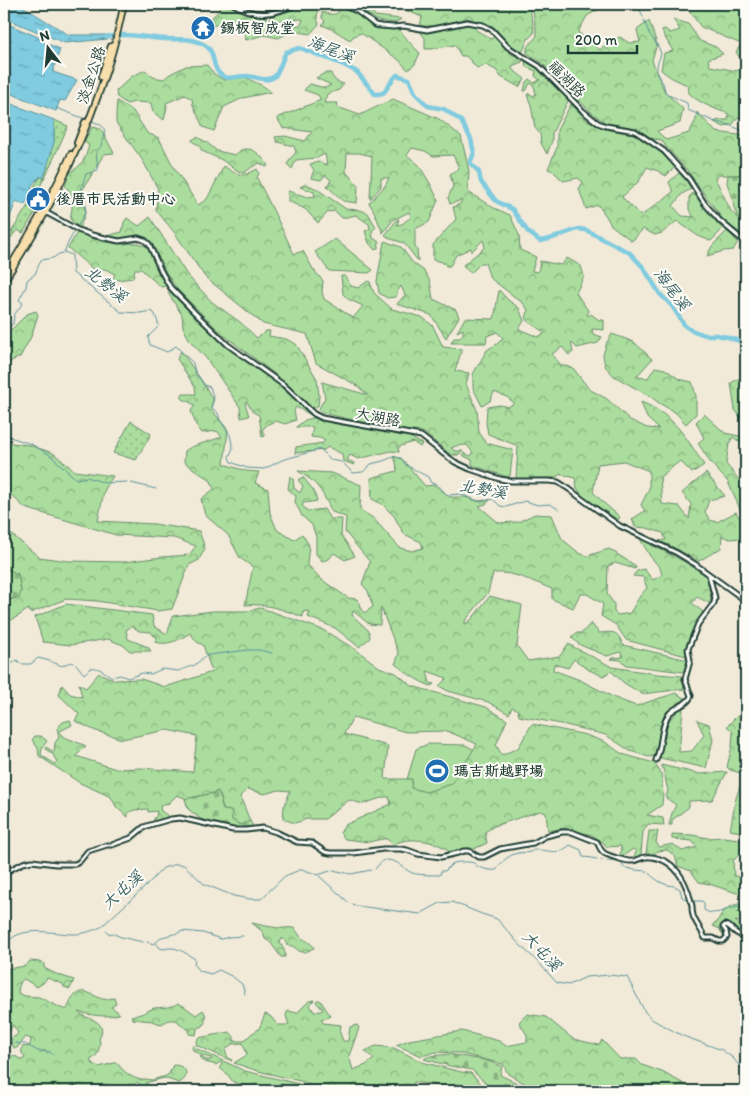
<svg xmlns="http://www.w3.org/2000/svg" width="750" height="1095" font-family="Itim,'LXGW WenKai TC',sans-serif">
  <style>
    .grass { fill: #abdd9e; stroke: #658d69 }
    .forest { fill: url(#forest-crowns); stroke: #658d69; fill-rule: evenodd }
    .cemetery { fill: url(#cemetery-stones); stroke: #658d69 }
    .park { fill: url(#park-dots); stroke: #658d69 }
    .water { fill: url(#water-ripples); stroke: #59929b }
    .lines { fill: none; stroke-linecap: round; stroke-linejoin: round }
    .stream { stroke: #59929b; stroke-width: 1 }
    .river { stroke: #80cbdf; stroke-width: 4.5 }
    .minor-casing { stroke: #1f3d34; stroke-width: 7 }
    .major-casing { stroke: #1f3d34; stroke-width: 8 }
    .minor { stroke: #fdfcf7; stroke-width: 3 }
    .major { stroke: #f8deab; stroke-width: 4.5 }
    .labels { text-anchor: middle; dominant-baseline: central; stroke-width: 4; stroke-linejoin: round; paint-order: stroke }
    .poi-label { font-size: 15px; font-weight: bold; fill: #1f3d34; stroke: #fdfcf7; text-anchor: start }
    .street-label { font-size: 15px; fill: #1f3d34; stroke: #fdfcf7 }
    .water-label { font-size: 16px; font-style: italic; fill: #37605f; stroke: #fdfcf7 }
  </style>
  <defs>
    <pattern id="forest-crowns" width="20" height="18" patternUnits="userSpaceOnUse" patternTransform="scale(1.25)"><rect width="20" height="18" fill="#abdd9e"/><path d="M2 6a3 3 0 1 1 6 0M12 15a3 3 0 1 1 6 0" fill="none" stroke="#8bb482"/></pattern>
    <pattern id="cemetery-stones" width="16" height="16" patternUnits="userSpaceOnUse" patternTransform="scale(1.25)"><rect width="16" height="16" fill="#abdd9e"/><path d="M2 7V4a2 2 0 0 1 4 0v3zM10 15v-3a2 2 0 0 1 4 0v3z" fill="#8bb482"/></pattern>
    <pattern id="park-dots" width="8" height="8" patternUnits="userSpaceOnUse" patternTransform="scale(1.25)"><rect width="8" height="8" fill="#abdd9e"/><path d="M2 2h.1M6 6h.1" fill="none" stroke="#8bb482" stroke-width="1.8" stroke-linecap="round"/></pattern>
    <pattern id="water-ripples" width="26" height="14" patternUnits="userSpaceOnUse" patternTransform="scale(1.25)"><rect width="26" height="14" fill="#80cbdf"/><path d="M2 4q2-2 4 0t4 0M15 11q2-2 4 0t4 0" fill="none" stroke="#68a6b6"/></pattern>
  </defs>
  <rect width="100%" height="100%" fill="#f2ead8"/>
  <filter id="ink" filterUnits="userSpaceOnUse"><feTurbulence type="fractalNoise" baseFrequency=".02" numOctaves="2"/><feDisplacementMap in="SourceGraphic" scale="10" xChannelSelector="R" yChannelSelector="G"/><feConvolveMatrix kernelMatrix="1 2 1 2 8 2 1 2 1" color-interpolation-filters="sRGB"/></filter>
  <g filter="url(#ink)">
    <path class="grass" d="M428 744 465 745 479 752 444 797 404 790 416 749Z"/>
    <path class="forest" d="M220 4H226L255 16H267V24L279 27 301 25 303 19 271 21 270 16 308 4 318 10 317 18 319 24 310 34 294 31 278 38 264 35 246 40 244 33 245 23C231 19 226 20 213 26L212 17 220 10 218 5Z
      M327 4H331L357 14 374 26 387 29 399 30C406 37 412 46 420 53L415 64 408 70 399 60 361 33 354 36 350 40 332 29 322 25 325 21 322 18V12C329 14 333 16 339 12L337 8Z
      M345 4H529C530 14 534 23 534 33L528 39 522 53 504 39 493 26 467 18 438 26H420L422 17C407 11 386 0 371 10L375 16 401 19 395 23 378 21 367 14Z
      M532 4H592L591 6 595 8 599 4H608L587 16 578 32 600 50 607 43 620 37 629 43 640 42 637 30 649 21 657 44 652 60 656 71 665 92 683 109 680 123 657 131 666 140 689 133 696 120 697 112 716 132 746 136V175H720L715 178 731 211 746 225V240L743 235 724 221 687 170 666 147 662 140 653 139 636 128 606 123 592 113 541 62 527 53V47L537 36Z
      M684 4H746V72V67L736 52 741 44 701 27Z
      M673 19 688 24 700 41 716 47 723 54 708 59 710 66 737 71 740 68 742 87 746 91V119L738 117 733 124 724 127 714 122 719 120H728L729 114C717 110 696 102 688 92L689 86 672 78 661 70 664 53 673 51 664 36 662 30 665 29 670 33 680 30Z
      M471 24 475 25 476 30 491 39 495 36 511 54 523 59 522 62 512 66V69L525 79 519 87 501 77 496 70 486 65 477 68 466 56H461L455 45 431 49H425V38L419 30 429 32Z
      M525 61 542 71 569 99 552 133V141L547 154 541 143 540 134 535 128 531 105 527 95 529 93 533 96 536 94 534 86 530 83 526 91H524L526 82 529 79 534 83 540 80 535 76 536 71 526 67Z
      M207 65 214 74 224 80 245 77C255 83 262 84 271 92L243 98 224 107 214 131 203 127 193 105 192 99 185 95 166 103 167 107 164 120 153 112 151 103 134 102 127 104 117 97 116 91 131 77 145 70 153 77 164 79 170 74 186 66Z
      M325 73H331C333 80 337 82 344 84L339 90 327 94 324 103H338L337 107 360 115 393 99 439 119 461 136 469 171 468 192 494 208 510 215 519 235 520 250 536 257 532 271 538 272 540 261 561 265 567 258 581 266 584 276 576 293 589 312 587 313 588 316 591 314 599 320H604V330L592 329 593 334 602 337 598 343 577 348 571 342 573 352 569 355 562 347 552 354 561 365 573 368 589 389 607 399 630 420 647 428 659 429 647 418 641 402C674 415 685 436 704 465L692 473 680 461 660 477 662 504 679 506 689 519 691 504 682 493 706 473 725 496 709 500 705 512 710 520 717 522 736 512 746 530V541L741 538 730 539 722 536 721 548 699 561 667 544 657 542V541L666 540 663 533 647 528 635 527 632 519 645 511 641 505 649 489V471L624 461 598 464 593 492 605 504 620 517 618 520 582 496 577 488 575 478 560 474 556 478 516 479 518 446 488 434 486 423 487 407 500 405 508 407 514 403 507 397 494 392 490 401 482 406 473 388V374L487 350 497 344 503 338 497 332 487 336 486 343H451L454 338H460L463 334V329L457 332 465 318 494 319 499 290 508 300 519 308 524 321 519 329 538 337 545 333 526 320 528 310 524 304 490 278 485 263H481L471 273 468 271 463 265 485 247 483 240 471 252V248L456 255 450 266H446L442 262 433 260V245L456 219 453 207 460 204 462 200 450 204 448 198 453 186 450 174 459 168 453 155 433 156 425 151 412 148 407 155 419 165 431 185 438 200 429 222 415 229V247L417 250 418 261 404 243 391 239 385 235 397 220 399 219 397 225 402 224 411 217 409 212 393 220 383 233 373 209 369 203 385 186 389 178H381V187L370 199 372 156 359 153H347L346 172 358 184 357 203 343 201 327 186 331 180 325 175 321 180 311 178 314 170 310 164 319 162 327 165 325 154 316 158 296 160 292 169 287 164 296 152 294 146 277 142 275 137 285 136 305 141 312 132 283 128 277 118 321 100 318 95 304 90 310 84 325 88 331 85 316 78Z
      M117 101 133 111 147 133 159 138 173 166 198 205 207 199 224 166C238 176 241 178 257 169L259 173 257 178 274 212 294 254 303 251 313 269 323 281 322 292 324 299 353 318 363 306 348 299 343 294 341 276H345L351 286 358 288 368 281 370 282 374 293 392 309 422 317 433 326 443 347 462 349 455 371 469 373 466 384 477 410 479 432 486 443 513 450 510 476 507 477 472 465V460L464 456 463 453 471 456 473 453 467 445 456 446 451 448 455 451H463L458 455H451L423 432 398 430 327 414 318 410 325 398 322 382 368 395 356 385 316 363 307 334 263 324 205 277 174 232 156 210 158 189 143 161 116 123V113Z
      M571 104 587 120 609 130 635 134 658 150 675 167 666 176 658 171 647 167 639 181 622 197 641 216 673 192 669 182 679 173 693 188 682 194 673 206 682 216 694 217 689 210V197L695 191C701 204 712 219 723 229L711 241 698 236 677 221 662 233 655 235 643 229 632 241 611 225 606 216 598 205 586 209 579 189 583 182 578 178 563 181 553 171 548 169 557 147V130Z
      M92 127 101 129 114 153 104 154 82 191C87 208 87 212 79 228L70 219 72 209V194L65 186 70 172C82 167 86 157 89 145L84 142Z
      M197 137 206 142 217 151 235 155C238 152 241 149 245 149 256 148 263 158 268 166L266 167 260 163 252 167 244 173 238 171 222 160 202 151 199 145 193 142 192 140Z
      M306 184 317 189 346 209 360 210 368 213 376 227 372 231 373 238 379 242 378 248 375 250 369 243 365 231 370 229 369 224 356 215 342 218 335 211 328 212 318 223 305 209 288 201V191L308 197 315 196 314 192 300 187Z
      M150 217 187 275 212 302 240 322 257 338 266 331H270L269 336 286 339 296 344 317 379 319 396 318 406 312 408 276 375 221 333 177 289 167 274 148 238 139 235 125 239 112 238 110 235 122 232 124 222 127 218 139 226Z
      M727 231 738 242 733 250 724 251 707 256 712 246Z
      M77 233 105 242 123 244 137 243 148 247 166 286 161 287 141 269H135L133 278 117 280 112 281 115 274 105 269 95 271 68 248Z
      M335 239 373 270 369 273 329 271 315 252Z
      M386 241 387 242 401 247 412 262 424 271 430 281 433 299 456 310 459 317 446 338 431 315 397 304 405 295 401 286 397 292 396 297 387 298 379 293 377 281 384 242Z
      M171 289 225 346 262 371 311 413V415L296 407 294 411 296 420 285 424 276 421 268 424 262 430 265 436 262 437 259 415 253 412 246 401 245 403 249 416 241 418 240 407 206 358 190 341 183 327 182 315 168 293Z
      M36 311 38 315 31 337 20 357 7 363 4 364V348L5 347 4 344V332L12 329 27 314Z
      M612 334 634 342 652 359 636 377 648 378 655 367 665 369 679 379 692 382 696 396V414L686 424 676 413 659 403 651 397 614 376 605 366 603 355 607 342Z
      M181 351 204 384 213 400 211 409 228 430 224 464 246 471 259 472 255 483 268 489 270 513 277 530 294 540 302 534 309 545 307 564 322 580 348 598 357 599 364 613 373 607 368 591 362 584 370 562 345 532 346 517 332 512C321 490 319 484 298 471L332 473 361 485 360 510 373 518 400 548 412 551 423 548 421 542 404 534 394 516 382 504 372 499 371 478 397 471 396 462 393 456 402 459 425 486 435 485 450 497H465L477 501 490 500 486 504 479 506 499 523 518 522 535 514 552 515 562 539 579 553 587 556 609 549 636 566 635 569 615 563 608 566 607 594 614 604V612L618 615 630 613 640 596 647 588 643 577 633 576 637 571 644 569 653 580 662 575 660 568 650 556 640 539 683 561 707 576 710 591 711 604 697 597 692 603 703 612C696 625 684 641 686 656L626 640 616 625 601 616 603 604 587 594H580L573 608 552 599V589C534 582 513 571 493 573L488 593 465 621V624L471 620 490 596 522 605 517 646 528 661 560 656 568 644 612 667 657 674 682 676 684 689 642 694 624 683 611 671 603 676 589 670 574 659 568 668 554 664 553 670 580 680 615 698 636 706 654 700 676 693 684 698 686 701 667 711 654 756 649 757 630 751 606 735 566 725 519 716 518 710 512 707 509 714 488 702 448 691 439 686 447 678 427 671 430 683 434 684 431 686C417 681 407 673 395 664L399 654 381 608 380 625 369 624 353 611 352 615 369 631 370 638 359 647 335 628 308 617 310 612 307 611 303 612V617C284 610 266 603 245 605L253 567 240 558 228 535 205 515 201 499 214 489 211 481 184 462 185 451 191 447 222 437 217 431 202 433 196 425 191 411 195 405 181 398 183 394H196L195 387 177 359Z
      M740 378 741 383 746 384V424L735 410 731 383Z
      M704 414 725 433 739 436H746V447L733 437 729 444 726 464 740 481 746 476V504L740 509 728 482 710 462 698 443 704 438 696 422Z
      M317 417 332 423 410 437 422 444 420 447 413 442 398 447 399 452 391 451 358 459 350 455 347 460 354 463V465L343 461 342 454 328 447 324 450 295 453 296 447 323 443 325 441 320 438 311 437 313 427H296L305 420Z
      M4 437 12 443 29 445 53 453 75 471 113 476 104 491 98 521 154 524 199 531 205 548 199 560 189 565 172 609 158 611 97 601 66 599 30 613 28 609 20 615 4 624V600H11L21 591 18 574 4 568V540L11 534 39 557 69 561 124 562 162 557 189 555 196 546 174 538 116 535 25 508 7 491 4 492Z
      M290 476 293 478 294 488 300 493 303 486 298 480 303 477 314 491 317 501 304 503 302 505 307 511 324 509 330 519H342L341 535 355 556 345 560 334 553 329 559 322 561 316 554V537L312 525 302 516 295 502 296 496 288 489Z
      M66 604 152 615 154 626 167 634 173 616 213 611H248L260 608 270 611 323 630 355 649 379 667 396 673 412 686 486 707 507 720 496 745 502 755 518 748 532 724 586 735 605 742 622 754 654 763 661 773 663 794 662 805 647 815 663 818 664 825 648 824 643 832 641 854 634 858 636 851 633 849 623 856H620L621 846 606 847 604 843 592 835 564 828 548 831 546 813 540 811 494 826 485 832 487 843 474 849 462 848 454 853 449 852C441 841 405 835 394 845L387 839H382L369 842 345 839 340 833 345 825 391 804 389 797H384L363 804 349 800 325 819H307L295 823 283 819 284 807 290 791 279 790 264 794 248 789 240 796 250 821 240 825C230 819 224 813 221 802L222 801 218 791 214 793 187 799 177 795 168 804H164L160 806 161 811 170 817 154 821V818L156 817 157 811 148 812V809L134 810 128 813V817L117 808 111 797 80 783 39 756 38 748 32 740 35 736H41L47 741 42 748 41 755 55 764 57 762 52 753 45 749 46 747 54 752 55 743 59 737 57 728 63 722 70 720 72 725 60 731 62 736 86 746 76 756 116 769 141 768 193 772 197 736 167 730 122 739 96 731 75 721 79 714 59 695 62 685 70 694 82 697 79 684 86 688 99 673 115 680 141 679 165 687 212 672 203 645 197 642 190 633C180 640 167 646 155 642L157 636H154L151 632 139 631 132 626 126 630 128 639 148 647 151 651H130L123 645 108 639 71 645 43 642 35 617ZM353 717 406 732 447 731 477 744 452 784 426 792 411 788 412 779H385L388 746 344 734Z
      M591 623 599 633C614 632 617 630 623 645L688 660 683 672 627 665 620 660 611 659 613 658 623 657 621 652 607 656 580 645 571 637 577 633H582Z
      M680 708 683 709 679 752 692 751 704 735 697 720 709 724 713 740 706 768 660 758 668 722Z
      M737 716 746 722V833L730 830 736 798 744 774 730 770 727 767 732 746 733 732 727 726Z
      M661 765 700 774 727 772 712 800 689 801V807L672 820V825H669L672 813 676 805 666 798 668 790C665 782 666 773 661 765Z
      M649 831H658L656 842 659 847 673 844 682 851 697 847 692 841 672 839V834L692 835 708 838 724 837 746 840V848L733 861 734 876 746 877V896L709 884 699 882 691 871 678 866 675 856 667 850 658 851 652 855 646 854Z
      M738 904 746 908V913L737 912 746 914V923L735 921 746 931V935C737 934 733 927 725 924L722 926 725 934 724 936 721 932 720 929 713 926 714 923H717C721 912 726 907 738 904Z
      M252 923C261 925 270 927 279 928 284 929 290 926 295 929 298 932 299 936 302 938 307 942 311 942 314 948 311 949 306 953 302 952 296 951 297 946 287 945L284 939H281L279 942C283 947 285 950 285 957H281L270 942 265 939 263 932Z
      M30 961 42 962 44 964V968L56 974 74 980 70 989 64 987 63 984 47 978 43 983 37 987 24 979C20 981 18 988 18 993L25 996 39 997 63 1009H67C70 1005 70 998 75 995 84 987 93 996 102 999 106 1000 110 998 114 998L116 1004 111 1007 117 1011 119 1014C106 1018 91 1015 78 1012 88 1021 109 1019 99 1039L100 1042C99 1050 98 1057 90 1060L93 1064 99 1067 114 1063H117C123 1071 132 1079 142 1080L145 1079 152 1080 166 1076 169 1074 173 1065C187 1065 191 1077 179 1083L164 1078 145 1083 150 1086 153 1089 150 1088 147 1090 137 1082C135 1083 133 1086 131 1087 124 1092 112 1090 104 1090L105 1091H80L77 1085 76 1087 74 1084 71 1085 70 1088 71 1091H4L5 1082 4 1079V1055L15 1056 22 1060 25 1058C22 1053 20 1051 23 1046L27 1047 30 1045 31 1039 26 1037 17 1048H14L12 1045 11 1038 16 1036 18 1033 13 1025 10 1030 7 1031 4 1028V974L7 969 25 966Z
      M314 1000 310 1005 314 1012 321 1011 323 1010 316 1002 317 1000H320L330 1015V1017L321 1019 323 1023 341 1025 340 1033 343 1041H348L350 1027 357 1025 359 1028 349 1056 353 1070 366 1065 374 1059 365 1051 376 1046 394 1048 422 1062 461 1072 471 1073 488 1091H459L450 1087 414 1082 412 1089 414 1091H320L304 1082 258 1071 234 1063 247 1055 243 1043 232 1044 225 1050 228 1058 231 1059 232 1061 196 1045 198 1038 230 1032 234 1037V1041H244L251 1034 259 1029 265 1014 270 1016 278 1025H289L286 1016 287 1012 289 1011 297 1013 309 1001Z
      M178 1003C185 1006 190 1011 196 1015L203 1010C207 1015 206 1022 202 1027H199L197 1029 196 1035 189 1034V1028L186 1029 176 1020H169L161 1024 152 1021 133 1019 131 1016 141 1014 154 1008 168 1007 175 1005Z
      M527 1014 546 1017 573 1039 599 1045 602 1040 620 1059H636L642 1065 662 1072 684 1084 701 1091H574V1088H556L554 1091H538L508 1074 503 1064 458 1053 436 1052 422 1056 396 1045 409 1040 462 1031 499 1041 506 1046 527 1042V1035L519 1022Z
      M193 1045 197 1049 245 1071 307 1086 315 1091H265L233 1082 228 1075 220 1068 222 1063 220 1062 216 1065 205 1062 200 1057 201 1056 206 1060H211L212 1058C205 1057 197 1054 192 1049Z"/>
    <path class="cemetery" d="M728 175H746V225L738 217 734 208 733 200 727 183Z
      M4 568 18 574 21 591 19 598 4 600Z
      M218 791 222 801 221 802 223 810 232 811V820L240 825 250 821 254 828 237 829 214 824 202 820 188 809 185 799 214 793Z
      M448 1054 484 1060 502 1066 500 1075 534 1091H494L472 1070 450 1066 424 1059C431 1054 439 1056 448 1054Z"/>
    <path class="park" d="M54 120 68 126 48 171 40 186V189L33 202 42 207 39 212 36 211 23 233 17 230 4 247V242L12 231 37 191V187L34 186 42 175 54 142Z
      M131 421 151 434 136 460 113 453Z"/>
    <path class="water" d="M4 4H19L69 35H110L108 39 65 43 4 18Z
      M10 25 45 40V43L60 49 53 72 77 80 65 101 60 100 56 111 4 91V44Z
      M4 101 54 120V142L46 171 43 178 40 176 37 181 36 180 31 187 35 191 24 205 16 201 7 225 4 230Z"/>
    <g class="lines">
      <path class="stream" d="M633 4 639 7 643 17
        M644 20 649 33 659 48 661 54 657 65V74L663 83 666 94 687 103 688 110 713 121 729 125 746 132
        M56 108 88 120
        M91 121 100 124 105 130 101 146 96 152 98 170 86 174 81 190 86 211 69 241 64 252 72 255 73 273 121 312 140 313 151 311 155 314 159 326 148 337 150 345 167 352 176 346 193 363 195 372 204 385 210 387 214 399 211 407 218 413 220 420 230 435 233 448 229 457 231 462 247 468 264 469 282 460 321 449 330 460 342 462 353 473 363 472 371 464 383 461 393 457 401 458 406 465 428 477 431 483 437 484 447 495 460 494 481 502 493 499 500 506 506 507 525 501 538 505 550 504 558 509
        M4 330 13 324 14 315 23 303 19 300 26 287 27 280 35 274 41 260 53 258 59 254 63 253
        M4 435 31 444 50 455 76 479 87 477 105 483 127 482
        M131 483 156 489
        M76 664 84 674C87 672 88 669 91 668 98 666 107 674 112 677L120 675 128 678 142 673 151 674 162 669 178 671 195 665 205 656 209 655 248 650H259L272 653
        M4 667H7L17 660 21 664H31L38 658 50 661 62 666 70 662 73 663
        M387 860C400 861 402 868 412 873 417 875 434 875 440 875L441 871H445L453 863C460 862 467 861 474 863 476 865 478 867 481 868 485 869 492 871 496 870L498 868
        M499 866C504 860 509 855 518 853 522 852 526 853 530 852 535 850 531 850 537 850 552 850 557 856 570 845L581 850 583 857C593 857 600 861 609 861 615 860 617 859 622 862L623 867 635 870 647 871C652 877 660 883 668 885 673 886 676 886 680 889L682 897 688 901
        M375 869 382 861 385 860
        M318 875 333 870 351 874 371 870
        M693 901H702L704 903V910C718 919 731 903 746 908
        M352 904 357 906 420 914 440 903 452 902 482 914 497 919 519 944 539 963 557 983 569 985 586 977 609 975 627 977 645 1012 653 1020 683 1036 722 1050 733 1058 746 1074
        M106 930 109 934 112 933 121 937 143 942
        M147 942 154 944 162 937 178 933 182 931 203 933 221 939 229 937 243 936
        M156 943 160 948 164 949C176 945 185 953 195 959L194 964 200 971 211 974 219 970 233 977 242 984 245 994
        M4 947C17 923 52 934 74 934 83 934 92 931 101 927L146 886 163 868 176 864 184 865 204 884 234 896 249 899H261L285 876 302 869 318 875 348 902
        M4 1043H11
        M15 1043 25 1044 38 1051 50 1052 53 1055"/>
      <path class="river" d="M106 37C112 36 119 35 125 35 139 35 153 39 167 39 181 40 187 37 201 43 218 50 210 66 220 74 227 81 236 76 245 76 255 75 266 84 275 76 279 71 283 58 286 52L300 48 344 65 357 72 375 94C387 95 385 89 391 82 392 80 395 77 397 75L409 79 415 93 428 106 444 109 461 121 471 139 474 153 470 163 479 172 481 182 496 201 512 209 528 232 540 241 550 239 575 230
        M578 229 586 230 630 253 643 267 660 294 672 306 685 326 691 330 705 335H717L727 337
        M730 338 746 343"/>
      <defs>
        <path id="minor" d="M233 4C256 18 274 15 297 4
          M339 4 357 11 375 25 381 26 393 27 404 26 427 30 467 22 483 25 492 30 508 47 539 66 583 111 598 123 606 126 635 131 664 151 689 179 705 204 720 221 746 243
          M45 212 78 230 92 235 119 241 138 238 144 240 149 244 161 271 170 287 195 313 228 345 285 386 314 414 322 418 421 436 445 455 455 462 470 469 500 479 511 481H549L558 482 569 489 582 499 620 526 677 553 695 564 746 601
          M656 760C662 747 660 730 667 717 672 706 687 707 691 696L685 679 690 661 688 649 698 624 714 603 715 598 709 575
          M4 873 23 863 32 861 56 864H75L79 862 88 851 107 845H112L131 838 144 827 150 825 171 819 180 818 233 830H246L263 828 276 832 297 842 312 843 325 852 330 853H354L383 849H401L407 850 418 854 441 857 458 853 464 851H469L479 857H484L500 849 533 843 546 836 562 832H572L597 842C599 845 600 850 603 852 605 855 628 862 632 861 637 861 641 857 646 857 654 856 665 860 671 865 683 875 689 892 692 906 692 910 692 914 694 918 697 925 702 931 705 938H713L719 941H723L727 937 726 931 723 927 725 925C730 926 730 928 734 931 737 934 742 936 746 937"/>
        <path id="major" d="M101 77 111 46
          M77 143 85 122
          M4 276C29 236 52 197 71 154
          M4 281C48 215 84 143 108 66 115 46 119 25 124 4"/>
      </defs>
      <use href="#minor" class="minor-casing"/>
      <use href="#major" class="major-casing"/>
      <use href="#minor" class="minor"/>
      <use href="#major" class="major"/>
    </g>
  </g>
  <defs>
    <symbol id="temple-disc" viewBox="-11 -11 22 22"><circle r="9.5" fill="#1f6fb2" stroke="#fdfcf7"/><path d="M0-6L5-2H3V0L6.5 2.5H4V6H1.5V3h-3V6H-4V2.5H-6.5L-3 0V-2H-5Z" fill="#fff"/></symbol>
    <symbol id="civic-disc" viewBox="-11 -11 22 22"><circle r="9.5" fill="#1f6fb2" stroke="#fdfcf7"/><path d="M-.6-6.5H3V-4.5H.6V-3L4-1V1h2V6H-6V1h2V-1L-.6-3ZM-1.2 2.5V6h2.4V2.5Z" fill="#fff"/></symbol>
    <symbol id="stadium-disc" viewBox="-11 -11 22 22"><circle r="9.5" fill="#1f6fb2" stroke="#fdfcf7"/><path d="M0-5a6.5 5 0 1 0 0 10a6.5 5 0 1 0 0-10ZM-3.5-1.8h7v3.6h-7Z" fill="#fff"/></symbol>
  </defs>
  <g fill-rule="evenodd">
    <use href="#temple-disc" x="189" y="14" width="28" height="28"/>
    <use href="#civic-disc" x="24" y="185" width="28" height="28"/>
    <use href="#stadium-disc" x="423" y="757" width="28" height="28"/>
  </g>
  <g class="labels">
    <g class="poi-label">
      <text x="220" y="28">錫板智成堂</text>
      <text x="56" y="199">後厝市民活動中心</text>
      <text x="454" y="771">瑪吉斯越野場</text>
    </g>
    <g class="street-label">
      <text transform="translate(91 75) rotate(-72)">淡金公路</text>
      <text transform="translate(567 79) rotate(45)">福湖路</text>
      <text transform="translate(378 417) rotate(11)">大湖路</text>
    </g>
    <g class="water-label">
      <text transform="translate(331 49) rotate(21)">海尾溪</text>
      <text transform="translate(106 284) rotate(38)">北勢溪</text>
      <text transform="translate(672 289) rotate(53)">海尾溪</text>
      <text transform="translate(483 489) rotate(10)">北勢溪</text>
      <text transform="translate(122 890) rotate(-42)">大屯溪</text>
      <text transform="translate(542 951) rotate(47)">大屯溪</text>
    </g>
  </g>
  <rect width="750" height="1095" fill="none" stroke="#fdfcf7" stroke-width="20"/>
  <rect x="10" y="10" width="730" height="1075" fill="none" stroke="#1f3d34" stroke-width="2" filter="url(#ink)"/>
  <g transform="translate(48 48) rotate(344)" stroke="#fdfcf7" stroke-width="4" paint-order="stroke">
  <path d="M0-4L9 19L0 12L-9 19Z" fill="#1f3d34"/>
  <text y="-8" font-size="14" font-weight="bold" text-anchor="middle" fill="#1f3d34">N</text>
  </g>
  <path d="M568 45v8h69v-8" fill="none" stroke="#1f3d34" stroke-width="2.5"/>
  <text x="575" y="45" font-size="15" fill="#1f3d34" stroke="#fdfcf7" stroke-width="4" paint-order="stroke">200 m</text>
</svg>
